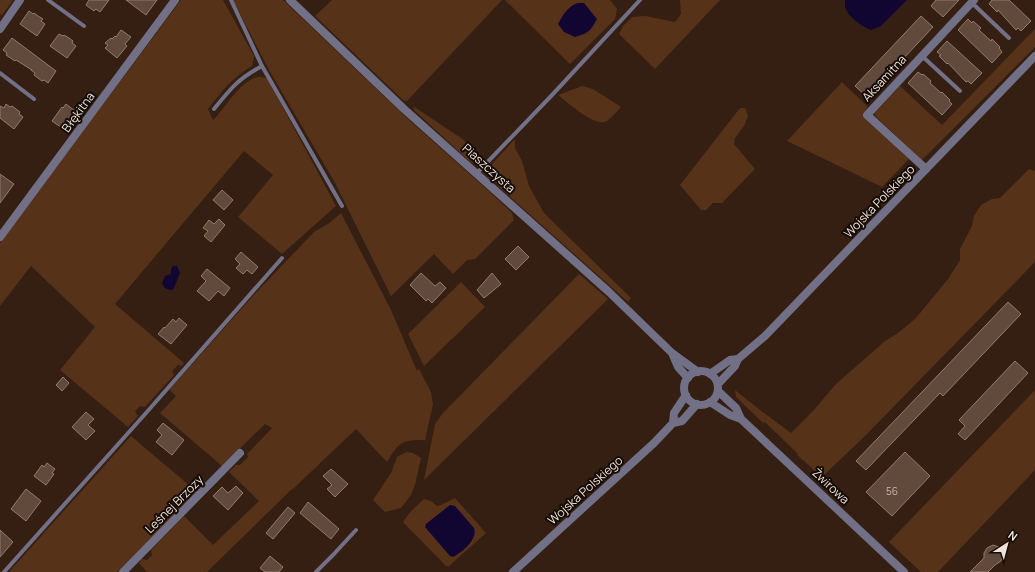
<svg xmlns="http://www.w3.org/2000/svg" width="1035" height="572" font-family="Manrope,sans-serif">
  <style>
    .green { fill: #563219 }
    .water { fill: #110631 }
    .building { fill: #61493b; stroke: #947a6a }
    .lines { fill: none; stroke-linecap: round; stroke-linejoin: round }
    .service { stroke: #717087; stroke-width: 4 }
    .minor { stroke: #717087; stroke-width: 8 }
    .tertiary { stroke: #717087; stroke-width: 8 }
    .labels { text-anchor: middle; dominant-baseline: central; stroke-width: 4; stroke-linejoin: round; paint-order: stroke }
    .number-label { font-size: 10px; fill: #ccbbb2 }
    .street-label { font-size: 12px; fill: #f0e1d9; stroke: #150c06 }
  </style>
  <rect width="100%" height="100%" fill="#341f12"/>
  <path class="green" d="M0 0H13L2 15 0 14Z
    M181 0H223L254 56 252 66C233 77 221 92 208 109L213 120C225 109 240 80 258 77 260 76 264 78 267 78L336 206 282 254 238 217 273 175 244 151 115 304 184 363 182 366 178 365 172 371 174 375 145 407 140 406 135 411 138 416 128 427 60 370 95 327 31 266 0 306V243Z
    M233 0H283L408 119 492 194 512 213 514 220 475 259 467 260 453 274 434 254 391 296 334 181 269 70Z
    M332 0H502L407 101 403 100 315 16Z
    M505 0H610L617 9 615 19 570 64Z
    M680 0H720L655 69 619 34 623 26 632 17 646 16 675 22 681 14Z
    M1035 29V47L922 160 875 116V113L900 86 942 125Z
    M842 82 868 107 862 115 909 159 882 187 787 141Z
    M582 86 593 89 621 107C617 111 612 118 607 121 595 128 567 102 558 95Z
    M413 106 461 138 468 144 478 161 472 163 469 161 414 110Z
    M740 108H745L748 116 744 126 735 138 734 144 755 169 722 203H713L706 210H701L680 185Z
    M515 139V148L522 161 529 186 544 213 631 298 628 302 498 186 490 172 492 164Z
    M1029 169 1035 171V262L865 436 822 477 797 455 798 454 765 422 763 423 736 397 735 390 760 410 791 433 813 411 836 384 885 341 898 333 916 318 948 279 960 260V249L972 226 974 216 981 205 992 199 1000 198Z
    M341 213 391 310 417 371 419 369 431 392 433 404 425 440C401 440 399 442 387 462L356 429 293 489H292L207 572H147L139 563 142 559 147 560 152 555 151 550 184 516 213 545 259 501 229 472 236 465H240L248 457 247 454 272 428 265 424 222 466 160 413 176 396 169 390 251 298 314 232 328 224Z
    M579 274 608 299 424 480 435 424 443 413Z
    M461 282 485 307 424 366 408 334Z
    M1035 390V470L938 572H921L889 542Z
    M131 436 197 492 117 572H9Z
    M406 452 413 453 421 458 415 485 411 495 401 508 385 512 373 500 391 473 397 457Z
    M455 498 486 533 449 566H446L403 522 411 511 424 499 431 501 437 506 441 505Z"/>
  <path class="water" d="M845 0H907L881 26 871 30C861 26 848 17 845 7 845 5 845 2 845 0Z
    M578 3H584L597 19C591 31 587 34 575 37L564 32 558 24C562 16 569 5 578 3Z
    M173 266H177L180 273 174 288 172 290C167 290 164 288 162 283L165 276 171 274V269Z
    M450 505 455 506 474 528C478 539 463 552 453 557L450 556 425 527 426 524Z"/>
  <path class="building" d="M89 0H109L100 12 96 9 94 11 86 5Z
    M126 0H157L146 15Z
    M936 0H959L943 17 931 6Z
    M992 0H1009L1031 21 1021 31 1018 28 1016 30 998 10 997 12 989 4Z
    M29 11 33 14 34 13 38 16 43 19 41 21 45 24 37 36 20 24Z
    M921 16 933 27 870 94 869 93 866 96 855 86Z
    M968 19 972 23 973 21 981 28 979 30 991 41 992 39 1000 47 999 48 1002 52 992 63 958 30Z
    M121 30 131 37 125 44 127 46 117 58 105 48 108 45 105 43 111 38 112 39 115 36 116 37Z
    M59 34 63 36 64 35 69 38 73 41 72 43 76 46 67 58 50 46Z
    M12 38 56 71 48 83 44 80 42 81 34 75 35 73 31 70H32L16 60 15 61 6 55 7 53 3 50Z
    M947 41 982 73 971 84 968 81 966 82 948 63 947 64 939 56 941 55 937 52Z
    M918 72 922 75 923 74 931 81 930 83 941 93 942 92 950 100 949 101 952 104 942 115 908 83Z
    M6 104 10 107 12 106 20 112 19 114 23 117 14 129 0 118V106L4 108Z
    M66 104 75 111 62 128 52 121 62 107 63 108Z
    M0 174 14 184 0 203Z
    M222 190 233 200 224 210 213 200Z
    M219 219 225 225 211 242 204 236 208 231 203 228 209 220 214 224Z
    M518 246 529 257 516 270 505 259Z
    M241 252 258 267 252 274 247 270 243 274 236 268 240 264 235 259Z
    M207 269 230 288 224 296 218 291 209 301 197 291 206 281 201 276Z
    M421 273 435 286 440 282 446 288 432 303 428 299 426 301 410 285Z
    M492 273 501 284 484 298 477 290Z
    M1008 302 1021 314 943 396 940 393 866 470 856 461Z
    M179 318 187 325 171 344 158 334 164 327 165 328 173 319 176 322Z
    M1015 361 1028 373 965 440 958 434 965 426 959 420Z
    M63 377 69 383 62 391 56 385Z
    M86 412 94 419 88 425 95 431 86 440 72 427Z
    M163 423 184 440 172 455 156 442 162 435 157 430Z
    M905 452 930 476 892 516 866 492Z
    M47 463 55 469 52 473 54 474 46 485 34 476 42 465 44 467Z
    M331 469 348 484 335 497 327 489 332 485 323 476Z
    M236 486 243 493 228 510 213 496 222 487 228 493Z
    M26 489 41 501 26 521 11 509Z
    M308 502 339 529 331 539 300 513Z
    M288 507 295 513 273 539 266 533Z
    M0 530 13 542 0 557Z
    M993 545 999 547 1003 552V555L1001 561 995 565 988 572H970L984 558V553L987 548Z
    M270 556 283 567 279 572H265L260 568Z"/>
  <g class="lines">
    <path class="service" d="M48 0 84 26
      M231 0 262 66 342 206
      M972 3 1009 38
      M922 56 960 91
      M0 73 34 99
      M214 109C231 88 238 79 262 66
      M477 173 553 94 640 0
      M4 572 146 413 282 258
      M316 572 333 555 356 530"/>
    <path class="minor" d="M290 0 404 109 609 292 672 353 698 372
      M0 29 20 0
      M926 169 867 115 974 0
      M0 237 175 0
      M672 353 678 367 688 378
      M123 572 240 453"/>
    <path class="tertiary" d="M684 388a17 17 0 1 1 34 0a17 17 0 1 1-34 0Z
      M710 374 730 360 738 359
      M718 384 735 366 738 359 765 336 1035 56
      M718 391 736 408 741 419 904 572
      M710 402 730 415 741 419
      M673 423 682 421 697 404
      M513 572 654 443 673 423 674 413 686 395"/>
  </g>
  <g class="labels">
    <g class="number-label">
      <text x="892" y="491">56</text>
    </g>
    <g class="street-label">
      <text transform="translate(884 78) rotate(-47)">Aksamitna</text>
      <text transform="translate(78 112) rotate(-54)">Błękitna</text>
      <text transform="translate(489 168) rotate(42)">Piaszczysta</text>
      <text transform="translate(879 201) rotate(-46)">Wojska Polskiego</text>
      <text transform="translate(831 486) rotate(43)">Żwirowa</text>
      <text transform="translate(585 490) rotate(-42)">Wojska Polskiego</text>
      <text transform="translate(174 504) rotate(-45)">Leśnej Brzozy</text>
    </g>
  </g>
  <g transform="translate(1007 544) rotate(36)" stroke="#150c06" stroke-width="3" paint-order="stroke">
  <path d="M0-3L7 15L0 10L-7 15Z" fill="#f0e1d9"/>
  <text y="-6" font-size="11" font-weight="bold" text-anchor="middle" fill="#f0e1d9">N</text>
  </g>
</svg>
